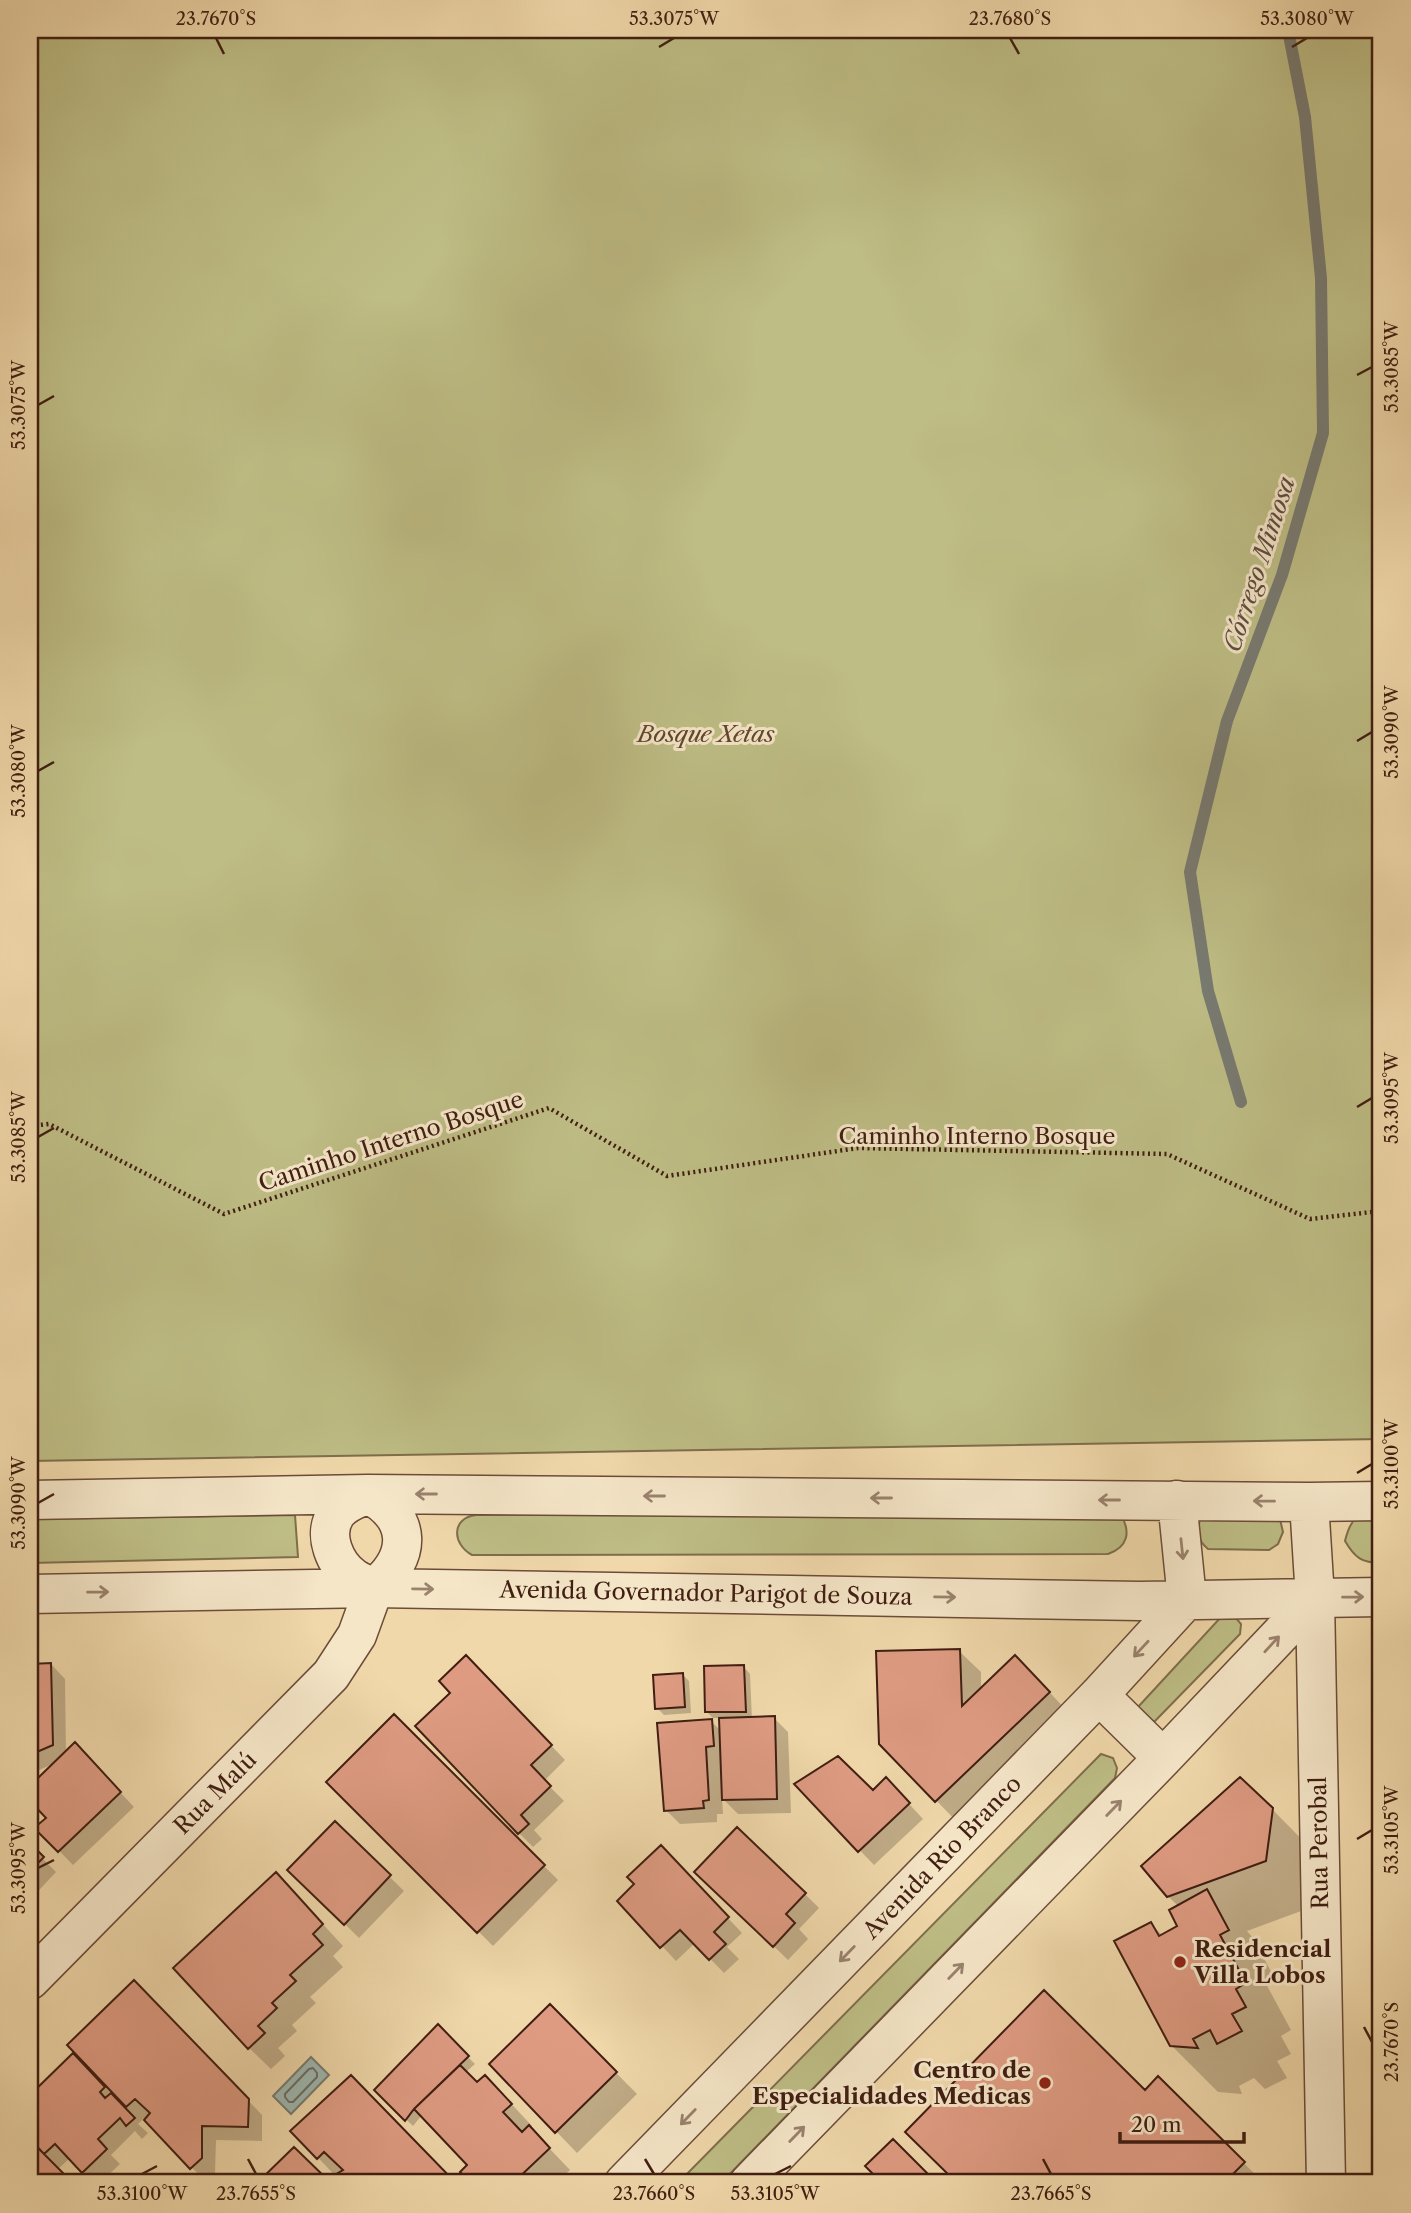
<svg xmlns="http://www.w3.org/2000/svg" width="1411" height="2213" font-family="'Libre Caslon Text',serif">
  <style>
    .green { fill: #bebd85; stroke: #7f6e4c; stroke-width: 2 }
    .water { fill: #9db8b1; stroke: #787a71; stroke-width: 2 }
    .shadow { fill: #0003; fill-rule: evenodd }
    .lines { fill: none; stroke-linecap: round; stroke-linejoin: round }
    .shore { stroke: #6e6b62; stroke-width: 2 }
    .stream { stroke: #787a71; stroke-width: 12 }
    .building { fill: #de9b82; stroke: #401e12; stroke-width: 2 }
    .minor-casing { stroke: #6c4c38; stroke-width: 41 }
    .path { stroke: #401e12; stroke-width: 4.5; stroke-dasharray: 2 3.5; stroke-linecap: butt }
    .minor { stroke: #f5e6c8; stroke-width: 38 }
    .oneway { stroke: #9a826d }
    .ticks { fill: none; stroke: #401e12; stroke-width: 2.5 }
    .poi-dot { fill: #8f2418; stroke: #f5e6c8; stroke-width: 2.5 }
    .labels { text-anchor: middle; dominant-baseline: central; stroke-width: 6; stroke-linejoin: round; paint-order: stroke }
    .park-label { font-size: 23px; font-style: italic; fill: #60462f; stroke: #f5e6c8 }
    .street-label { font-size: 23px; fill: #401e12; stroke: #f5e6c8 }
    .poi-label { font-size: 23px; font-weight: bold; fill: #401e12; stroke: #f5e6c8; text-anchor: start }
    .water-label { font-size: 24px; font-style: italic; fill: #5c4c42; stroke: #f5e6c8 }
    .neatline { fill: none; stroke: #401e12; stroke-width: 2.5 }
    .ticks-label { font-size: 18px; text-anchor: middle; fill: #401e12 }
  </style>
  <rect width="100%" height="100%" fill="#f0d8aa"/>
  <filter id="stains"><feTurbulence type="fractalNoise" baseFrequency=".00286" numOctaves="4"/><feColorMatrix values="0 0 0 0 .2 0 0 0 0 .09 0 0 0 0 .02 0 0 0 .5 -.17"/></filter>
  <radialGradient id="worn" r=".72"><stop offset=".6" stop-color="#630" stop-opacity="0"/><stop offset="1" stop-color="#630" stop-opacity=".3"/></radialGradient>
  <path class="green" d="M30 30H1381V1439L30 1461Z
    M1106 1510 1121 1515C1131 1532 1128 1547 1108 1554L472 1555C452 1544 451 1518 476 1515Z
    M1381 1512V1563C1362 1563 1355 1558 1345 1541 1351 1516 1357 1515 1381 1512Z
    M295 1515 298 1557 30 1563V1519Z
    M1279 1515 1283 1532 1278 1544 1269 1550 1208 1549C1197 1540 1197 1532 1200 1519Z
    M1221 1617 1236 1618 1241 1624 1240 1634 1154 1722 1138 1707Z
    M1101 1754 1113 1758 1117 1768 1115 1778 721 2183H678Z"/>
  <path class="water" d="M311 2057 329 2075 291 2114 273 2096Z"/>
  <path class="shadow" d="M959 1651 981 1672V1690L1036 1678 1070 1714 957 1822 881 1743Z
    M51 1664 65 1679 66 1753 89 1759 134 1807 73 1865 37 1828 48 1818 30 1799V1665ZM53 1764 38 1779 32 1773Z
    M744 1667 750 1674 752 1719 774 1718 788 1732 791 1813 738 1814 722 1798 723 1814H717V1822L680 1824 666 1810 711 1721 721 1731V1718H713L706 1711Z
    M480 1671 565 1760 544 1781 564 1801 534 1830 542 1839 533 1847 519 1833 453 1693Z
    M682 1674 689 1681 691 1713 664 1715 657 1708Z
    M394 1716 558 1880 493 1946 329 1782Z
    M796 1784 900 1794 923 1819 874 1865Z
    M1272 1809 1319 1857 1312 1907 1247 1931 1253 1938 1274 1977 1265 1982 1291 2030 1281 2036 1291 2054 1277 2061 1287 2078 1265 2089 1254 2078 1239 2086 1242 2094 1218 2092 1171 2045 1151 1924 1163 1936 1180 1927 1178 1906 1168 1896Z
    M335 1823 404 1891 359 1938 290 1870Z
    M30 1846 56 1872 30 1900Z
    M675 1862 742 1933 727 1947 739 1959 724 1973 695 1943 676 1961 662 1946Z
    M697 1872 805 1894 819 1908 799 1929 808 1939 788 1960Z
    M297 1896 343 1946 333 1956 343 1967 310 1997 316 2003 292 2025 297 2031 278 2048 285 2056 271 2069 249 2048Z
    M149 1996 262 2115V2141L216 2140 215 2173 206 2182 144 2118 138 2124 148 2133 142 2139 135 2131 111 2155 120 2164 100 2183H95L70 2158 57 2170 70 2183H30V2157L40 2147 30 2137V2097L76 2053Z
    M550 2006 637 2094 577 2153 491 2064Z
    M438 2027 475 2064 465 2073 477 2084 506 2098 532 2126 530 2128 570 2170 556 2183H474L462 2172 469 2165 422 2115 413 2126 376 2090Z
    M1158 2079 1258 2177 1252 2183H959L908 2132 1145 2093Z
    M372 2098 454 2183H342L293 2131Z"/>
  <g class="lines">
    <path class="shore" d="M313 2068 317 2073V2077L293 2102H289L285 2097V2094L309 2069Z"/>
    <path class="stream" d="M1241 1102 1208 991 1190 872 1227 721 1282 575 1323 433 1321 278 1305 117 1288 30"/>
  </g>
  <path class="building" d="M960 1649 962 1706 1015 1655 1050 1692 935 1802 879 1744 876 1651Z
    M466 1655 552 1745 531 1765 551 1786 521 1815 529 1824 518 1834 415 1726 450 1693 439 1681Z
    M51 1663 53 1745 30 1755V1664Z
    M744 1665 746 1712H705L704 1666Z
    M683 1673 685 1707 655 1709 653 1675Z
    M394 1714 545 1865 477 1933 326 1782Z
    M775 1716 777 1799 722 1800 719 1718Z
    M712 1719 714 1746 706 1747 709 1800 703 1801 704 1808 664 1811 657 1723Z
    M75 1742 121 1792 58 1852 34 1828 46 1818 30 1801V1768L38 1778Z
    M838 1756 873 1790 886 1777 910 1803 858 1852 794 1784Z
    M1240 1777 1273 1808 1266 1861 1167 1897 1141 1866Z
    M335 1821 391 1875 344 1925 287 1870Z
    M737 1827 806 1893 786 1914 795 1923 773 1947 694 1872Z
    M30 1843 44 1857 30 1871Z
    M661 1845 729 1917 714 1932 726 1944 709 1960 680 1930 660 1948 617 1901 634 1884 627 1877Z
    M276 1872 323 1924 313 1934 323 1945 290 1975 296 1981 272 2003 277 2008 258 2026 265 2033 248 2049 173 1968Z
    M1207 1889 1229 1930 1220 1935 1246 1983 1236 1989 1246 2007 1232 2014 1242 2031 1217 2044 1210 2030 1193 2039 1198 2048 1170 2046 1114 1941 1151 1922 1159 1936 1177 1926 1169 1910Z
    M134 1980 249 2099 248 2127 202 2126V2158L190 2169 144 2120 150 2113 135 2099 126 2107 67 2045Z
    M1044 1990 1145 2090 1158 2076 1245 2162 1224 2183H957L905 2132Z
    M550 2004 617 2072 555 2133 489 2064Z
    M438 2024 469 2056 414 2109 405 2121 374 2090Z
    M73 2053 105 2087 100 2092 105 2098 111 2093 135 2118 126 2126 120 2118 98 2139 107 2149 82 2173 55 2144 44 2154 30 2139V2095Z
    M460 2065 477 2082 485 2075 512 2104 503 2112 522 2132 529 2125 550 2148 513 2183H471L460 2172 467 2165 414 2109Z
    M351 2075 456 2183H340L333 2176 343 2170 324 2152 317 2159 290 2131Z
    M893 2139 937 2183H872L877 2178 865 2166Z
    M37 2147 73 2183H30V2155Z
    M294 2147 331 2183H257Z"/>
  <g class="lines">
    <defs>
      <path id="minor" d="M368 1494C413 1518 412 1557 374 1588 367 1585 360 1582 354 1578 335 1565 322 1535 336 1514 343 1503 357 1499 368 1494Z
        M30 1500 368 1494 1309 1502 1381 1501
        M1309 1502 1315 1598 1326 2183
        M30 1594 374 1588 1140 1601 1381 1597
        M1099 1695 1163 1758
        M30 1980 331 1675 357 1635 374 1588
        M624 2183 1099 1695 1187 1599 1177 1500
        M749 2183 1163 1758 1315 1598"/>
    </defs>
    <use href="#minor" class="minor-casing"/>
    <path class="path" d="M30 1126 49 1124 224 1214 549 1108 667 1176 858 1148 1167 1154 1310 1219 1381 1211"/>
    <use href="#minor" class="minor"/>
  </g>
  <defs><path id="oneway-shaft" d="M-6 0H5M1.5-3L5.5 0L1.5 3" fill="none" stroke-width="1.6" stroke-linecap="round" stroke-linejoin="round" transform="scale(1.75)"/></defs>
  <g class="oneway">
    <use href="#oneway-shaft" transform="translate(426 1494) rotate(-180)"/>
    <use href="#oneway-shaft" transform="translate(654 1496) rotate(-180)"/>
    <use href="#oneway-shaft" transform="translate(881 1498) rotate(-180)"/>
    <use href="#oneway-shaft" transform="translate(1109 1500) rotate(-180)"/>
    <use href="#oneway-shaft" transform="translate(1264 1501) rotate(-179)"/>
    <use href="#oneway-shaft" transform="translate(1182 1549) rotate(84)"/>
    <use href="#oneway-shaft" transform="translate(423 1589) rotate(1)"/>
    <use href="#oneway-shaft" transform="translate(98 1592) rotate(-1)"/>
    <use href="#oneway-shaft" transform="translate(945 1597) rotate(1)"/>
    <use href="#oneway-shaft" transform="translate(1353 1597) rotate(-1)"/>
    <use href="#oneway-shaft" transform="translate(1272 1644) rotate(-47)"/>
    <use href="#oneway-shaft" transform="translate(1141 1649) rotate(133)"/>
    <use href="#oneway-shaft" transform="translate(1114 1808) rotate(-46)"/>
    <use href="#oneway-shaft" transform="translate(847 1954) rotate(134)"/>
    <use href="#oneway-shaft" transform="translate(956 1971) rotate(-46)"/>
    <use href="#oneway-shaft" transform="translate(688 2117) rotate(134)"/>
    <use href="#oneway-shaft" transform="translate(797 2134) rotate(-46)"/>
  </g>
  <path class="ticks" d="M216 38 224 54M1010 38 1019 54M659 47 674 38M1292 47 1307 38M1357 375 1372 367M38 405 54 396M1357 741 1372 732M38 771 54 762M1357 1107 1372 1098M38 1137 54 1128M1357 1473 1372 1464M38 1503 54 1494M1357 1839 1372 1830M38 1868 54 1860M1364 2027 1372 2042M248 2159 256 2174M645 2159 654 2174M1043 2159 1051 2174M142 2174 157 2166M775 2174 791 2166"/>
  <g class="poi-dot">
    <circle cx="1180" cy="1962" r="7"/>
    <circle cx="1045" cy="2083" r="7"/>
  </g>
  <g class="labels">
    <g class="park-label">
      <text x="706" y="734">Bosque Xetas</text>
    </g>
    <g class="street-label">
      <text x="977" y="1136">Caminho Interno Bosque</text>
      <text transform="translate(391 1141) rotate(-18)">Caminho Interno Bosque</text>
      <text transform="translate(706 1593) rotate(1)">Avenida Governador Parigot de Souza</text>
      <text transform="translate(215 1793) rotate(-45)">Rua Malú</text>
      <text transform="translate(1319 1843) rotate(-91)">Rua Perobal</text>
      <text transform="translate(942 1857) rotate(-46)">Avenida Rio Branco</text>
    </g>
    <g class="poi-label">
      <text x="1194" y="1949">Residencial<tspan x="1194" dy="26">Villa Lobos</tspan></text>
      <text x="1031" y="2070" text-anchor="end">Centro de<tspan x="1031" dy="26">Especialidades Medicas</tspan></text>
    </g>
    <g class="water-label">
      <text transform="translate(1259 564) rotate(-72)">Córrego Mimosa</text>
    </g>
  </g>
  <rect width="1411" height="2213" fill="none" stroke="#f0d8aa" stroke-width="77"/>
  <path d="M1120 2132v10h124v-10" fill="none" stroke="#401e12" stroke-width="3.5"/>
  <text x="1131" y="2132" font-size="21" fill="#401e12" stroke="#f5e6c8" stroke-width="5" paint-order="stroke">20 m</text>
  <rect x="38" y="38" width="1334" height="2136" class="neatline"/>
  <g class="ticks-label">
    <text x="216" y="25">23.7670°S</text>
    <text x="674" y="25">53.3075°W</text>
    <text x="1010" y="25">23.7680°S</text>
    <text x="1307" y="25">53.3080°W</text>
    <text transform="translate(1392 367) rotate(-90)" y="6">53.3085°W</text>
    <text transform="translate(19 405) rotate(-90)" y="6">53.3075°W</text>
    <text transform="translate(1392 732) rotate(-90)" y="6">53.3090°W</text>
    <text transform="translate(19 771) rotate(-90)" y="6">53.3080°W</text>
    <text transform="translate(1392 1098) rotate(-90)" y="6">53.3095°W</text>
    <text transform="translate(19 1137) rotate(-90)" y="6">53.3085°W</text>
    <text transform="translate(1392 1464) rotate(-90)" y="6">53.3100°W</text>
    <text transform="translate(19 1503) rotate(-90)" y="6">53.3090°W</text>
    <text transform="translate(1392 1830) rotate(-90)" y="6">53.3105°W</text>
    <text transform="translate(19 1868) rotate(-90)" y="6">53.3095°W</text>
    <text transform="translate(1392 2042) rotate(-90)" y="6">23.7670°S</text>
    <text x="142" y="2200">53.3100°W</text>
    <text x="256" y="2200">23.7655°S</text>
    <text x="654" y="2200">23.7660°S</text>
    <text x="775" y="2200">53.3105°W</text>
    <text x="1051" y="2200">23.7665°S</text>
  </g>
  <rect width="100%" height="100%" filter="url(#stains)"/>
  <rect width="100%" height="100%" fill="url(#worn)"/>
</svg>
